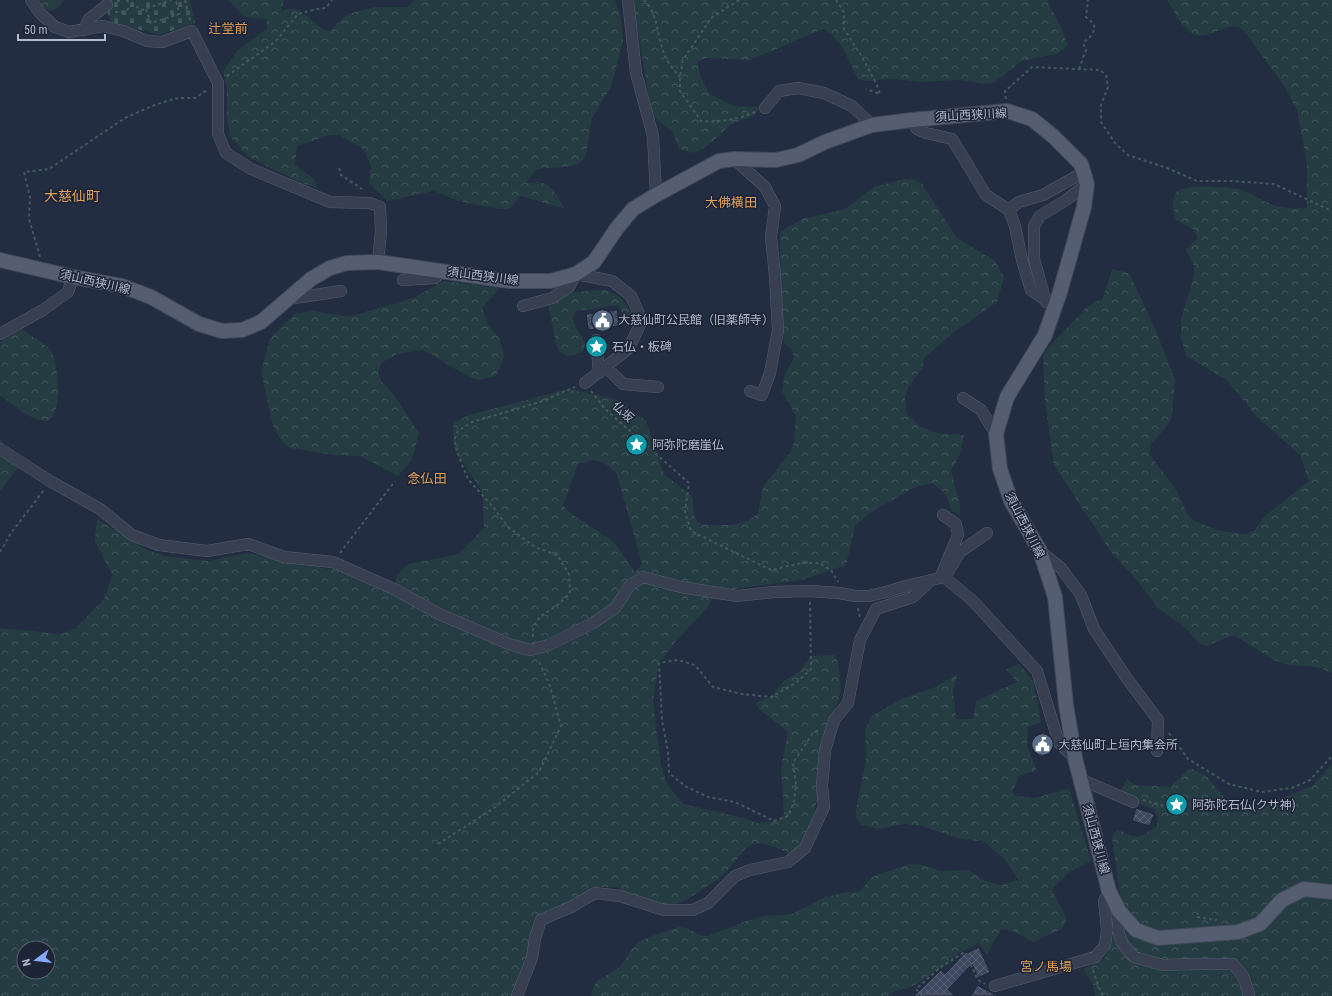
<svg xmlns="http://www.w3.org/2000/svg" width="1332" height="996" font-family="'Roboto Condensed','Noto Sans JP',sans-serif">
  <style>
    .forest { fill: url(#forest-crowns); fill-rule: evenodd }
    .cemetery { fill: url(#cemetery-stones) }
    .building { fill: url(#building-cross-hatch); stroke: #1e2637 }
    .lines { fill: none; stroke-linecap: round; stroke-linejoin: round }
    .minor-casing { stroke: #555d6e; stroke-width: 12 }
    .major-casing { stroke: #404859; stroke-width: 16 }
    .path { stroke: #43595e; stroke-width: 2; stroke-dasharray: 3 3; stroke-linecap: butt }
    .minor { stroke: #373f50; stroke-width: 11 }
    .major { stroke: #555e70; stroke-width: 14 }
    .labels { text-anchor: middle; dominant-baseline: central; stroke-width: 3; stroke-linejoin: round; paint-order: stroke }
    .street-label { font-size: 12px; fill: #b3bacb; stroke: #1c2435 }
    .poi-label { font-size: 12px; fill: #b3bacb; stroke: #1c2435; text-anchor: start }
    .neighbourhood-label { font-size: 13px; fill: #dea05b; stroke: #1c2435 }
    .quarter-label { font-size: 14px; fill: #dea05b; stroke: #1c2435 }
  </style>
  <defs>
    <pattern id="forest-crowns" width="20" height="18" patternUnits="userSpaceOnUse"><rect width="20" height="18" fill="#253c42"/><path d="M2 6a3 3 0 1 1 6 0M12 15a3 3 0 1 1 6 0" fill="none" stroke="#42565c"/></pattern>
    <pattern id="cemetery-stones" width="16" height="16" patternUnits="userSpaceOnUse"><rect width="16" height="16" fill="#253c42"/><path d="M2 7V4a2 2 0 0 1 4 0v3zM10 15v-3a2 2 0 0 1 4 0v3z" fill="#42565c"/></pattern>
    <pattern id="building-cross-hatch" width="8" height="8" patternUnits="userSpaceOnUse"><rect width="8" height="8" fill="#3e4961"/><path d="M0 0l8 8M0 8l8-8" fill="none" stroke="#586176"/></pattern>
  </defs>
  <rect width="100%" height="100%" fill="#222d41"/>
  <path class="forest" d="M39 0H64L60 6 52 11 44 8Z
    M229 0H284L281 11C285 10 290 8 294 9 309 13 315 28 329 31L348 14 374 7H408L415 0H615L620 14 623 41 611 87 592 118 586 155 581 162 572 166 537 169 525 183C529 183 533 182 538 182 552 183 558 198 565 209L521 196 509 209H499L459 201 434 191 387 201 369 183 371 166 363 149 339 135H330L297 146 295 165 314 179 317 188 297 181 249 157 231 138 227 120V87L223 71 238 50 267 29V19C243 18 244 18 229 0Z
    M633 0H1047L1062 29 1068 46 1056 54 1021 61 994 83 985 84 959 80 920 82 893 79 866 81 858 79C849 61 842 39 823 29L750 60 705 58 697 62 701 78 710 94 734 106 760 107 755 115 730 125 710 144 694 153 679 149 673 132 652 116Z
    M1167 0H1332V673L1317 667 1289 665 1273 660 1234 635 1206 646 1198 643 1187 629 1158 608 1136 579 1111 552 1054 465 1045 402 1043 356 1048 348 1086 308 1103 298 1112 269 1129 273 1156 331 1175 380 1172 415 1168 425 1150 445V455L1177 491 1188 515 1194 521 1220 531 1246 534 1254 531 1265 516 1309 481 1300 455 1258 418 1227 380 1186 356 1181 338V319L1194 276V266L1186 250 1198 237 1193 229 1176 220C1174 212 1170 200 1176 193 1183 183 1231 187 1242 190 1253 194 1263 201 1273 205 1285 208 1295 209 1307 208V164L1297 110 1284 86 1245 32C1243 30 1240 27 1237 27 1220 24 1205 44 1189 31 1181 25 1173 9 1167 0Z
    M905 179H914L922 184 957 238 995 261 1004 277 997 302 958 329 924 358 922 368 908 388 905 397 907 414 921 427 938 433 964 435 960 454 951 471 960 505V515L952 511 946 495 933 483 915 487 868 514 855 526 846 565 802 580 718 591 707 608 676 641 659 663 653 701 661 765 667 784 683 804 748 819 756 823 779 821 784 814 781 768 788 732 760 710 755 703 771 697 784 681 800 671 811 656 835 655 838 663 841 689 839 699 821 742 819 794 806 844 793 856C783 851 765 840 753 844 743 848 735 863 728 870 720 879 689 899 679 903 668 907 643 907 633 901 628 898 622 891 617 887H591L532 930 523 982 517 996H0V628L61 634 76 628 104 599 112 575 95 541 97 519 147 550 164 556 208 561 248 553 339 571 382 591 395 584 397 575 408 564 459 554 484 528 482 491 455 451 453 423 469 415 568 389 616 399 646 421 664 474 692 496 694 515 699 523 707 525H734L751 519 758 513 763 487 791 451 794 443 796 416 782 391 785 374 794 358 792 349 784 343 780 304V232L802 219 845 209 874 187ZM594 460C605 463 611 466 617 475L642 564 635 572 614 542 569 512 563 505 578 464ZM24 948H48V972H24Z
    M443 281 500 288 482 308 488 325 500 339 504 357 496 376 479 380 471 378 423 350 397 354 381 363 378 372 381 381 393 394 419 433 412 460 398 476 360 456 334 455 290 448 282 442 273 426 261 372 270 338 295 314 313 311 349 317 413 298Z
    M601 290C620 293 625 301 633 317L625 321 619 305 576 311 572 319 585 343 583 352 567 356 559 351 556 343 547 299 553 294Z
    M21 329C28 334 48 345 51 351 58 362 61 402 54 414 53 417 50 419 48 421 29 420 16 407 2 396H0V342Z
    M0 438 18 468 0 491Z
    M1020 664 1034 683 1041 722 1028 727 1027 746 1037 771 1020 775 1012 792 1016 796 1035 798 1069 788 1091 861 1069 872 1052 889 1067 920 1062 929 1033 942 1013 931 1001 929 987 955 979 943 959 953 952 960 917 984 908 988 894 991 888 996H592L591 992 597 981 620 967 635 945 647 938 678 927 687 928 699 935 708 936 746 921 765 916 792 914 824 898 842 893 860 891 872 877 908 864 923 865 941 871 969 870 983 880 1001 885 1019 880 1005 860 985 842 958 838 922 826 905 824 878 829 862 825 856 818V809L866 760 865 730 872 716 903 698 936 687 958 673 953 691 956 719H973L976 701 1017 682 1006 669Z
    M1332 764V996H1095L1093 984 1083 969 1104 959 1111 945V926L1136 919 1121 902 1112 837 1117 829C1138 840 1138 839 1157 826L1158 817 1154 809 1117 797 1127 779 1135 785 1170 787 1190 768 1206 776 1225 798 1241 804H1268L1312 786Z"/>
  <path class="cemetery" d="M93 0H190L195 23 159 35 111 22 103 1Z"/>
  <path class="building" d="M617 310 619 326 588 330 586 314Z
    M1045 732 1051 754 1039 757 1033 736Z
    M1136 808 1154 814 1150 826 1132 821Z
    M979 947 990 972 978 978 972 964 948 989 955 996H914L941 970 945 974 963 955Z
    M977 985 998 996H971Z"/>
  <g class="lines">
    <defs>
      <path id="minor" d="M31 0 40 13 55 27 69 32 103 26 123 31 147 41 162 42 192 31 218 83V134L226 153 251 169 330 202 370 203 380 207 381 231 378 262
        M628 0 636 73 653 136 656 195
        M84 30 89 19 107 5
        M765 108 779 91 798 88 824 93 852 106 872 125
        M912 120 917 129 926 133 952 139 986 195 1009 210 1015 226 1022 260 1031 290 1044 299
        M734 159 765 187 775 206 771 237 775 276 778 330 770 373 762 395 750 391
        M1009 210 1019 202 1043 195 1084 172
        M403 280 435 278 441 271
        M288 299 341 291
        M1046 302 1034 259V226L1040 216 1066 200 1087 184
        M523 306 552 298 569 287 576 274 612 281 631 296 642 321 628 349 585 383
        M0 334 43 310 68 292 73 277
        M596 340 599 373
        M606 367 623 384 658 387
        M963 398 981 410 996 434
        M0 449 50 481 100 509 132 535 159 545 207 551 248 544 284 557 333 562 396 590 439 614 509 644 530 650 549 645 593 623 615 608 630 585 643 577 681 587 737 596 774 592 809 591 839 593 855 596H869L886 592 906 586 944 577 973 601 1037 671 1059 743 1075 758
        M1040 551 1061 568 1081 595 1094 629 1126 677 1158 720 1157 751
        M948 572 960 552 987 533
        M940 578 958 535 956 524 943 515
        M1080 779 1133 802
        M1119 911 1118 930 1122 943 1134 957 1163 965 1193 964H1233L1243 976 1249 994 1248 996
        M995 986 1095 957 1105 945 1107 930 1104 901 1109 891
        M517 996 532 958 535 938 541 920 571 907 595 893 620 896 664 910H693L708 903 735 876 750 870 788 862 805 848 824 807 822 786 825 750 834 720 848 703 860 640 876 609 913 597 930 581"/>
      <path id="major" d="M0 260 73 277 122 286 151 297 199 324 222 331 242 330 261 322 311 279 330 268 347 263 378 262 509 281H551L576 274 594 262 617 228 633 209 656 195 719 161 734 159 776 160 798 155 825 142 872 125 912 120 1007 111 1032 119 1054 137 1081 164 1087 184 1084 207 1060 292 1045 335 1007 397 996 434 1000 469 1011 501 1040 551 1055 597 1066 705 1075 758 1109 891 1119 911 1136 930 1158 938 1238 932 1260 924 1282 900 1304 889 1332 892"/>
    </defs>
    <use href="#minor" class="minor-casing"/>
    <use href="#major" class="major-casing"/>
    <path class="path" d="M126 0 142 10 171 0
      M185 0 190 20
      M644 0C658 14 657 36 664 53 667 63 674 70 680 77
      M739 0 711 18 683 60 680 77V91L701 121C720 122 737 120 755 112
      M836 0 844 12V29L862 57 876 83 880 94 866 89
      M117 1 122 0
      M146 9 151 23 179 14 176 0
      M115 12H124L133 5
      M1079 69 1086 50 1083 43 1090 37 1095 29 1093 23 1086 17 1088 1 1087 0
      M227 76 276 41 298 14 317 9 326 8 332 0
      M1006 99 1005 91 1032 67 1100 70 1106 75 1108 87 1101 105V122L1115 143 1128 155 1167 168 1197 181H1232L1274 184 1332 211
      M339 168 341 175 365 191
      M40 257 29 219 30 197 24 172 49 169 125 118 157 104 178 98H195L207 90
      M591 391 605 409 689 483 685 512 691 531 771 570 801 563H819L831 570 838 582
      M0 552 11 533 44 490
      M340 553 395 481
      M810 602 811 669 796 683 771 697 742 694 713 687 695 665 678 660 659 663 662 720 668 752 669 773 685 786 708 797 735 802 774 821 788 816 794 802 796 784 793 763 813 733 820 729
      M858 608 860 617
      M533 637C531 618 545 614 559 604 563 600 567 596 570 592L569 574 557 555 535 547 508 527 493 507 468 479 459 457 454 440 458 431 472 422 540 402 575 387
      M1169 733 1188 759 1229 784 1261 792 1292 788 1310 780 1332 756
      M1143 800 1175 809
      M438 844 494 808 539 772 561 726 550 686 538 659
      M1197 917 1217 920
      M1093 970 1099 988 1103 996
      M922 996 916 989 941 967 965 952 978 980 985 984"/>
    <use href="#minor" class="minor"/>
    <use href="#major" class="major"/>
  </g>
  <defs>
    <symbol id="civic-disc" viewBox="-11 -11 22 22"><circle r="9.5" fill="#5c6f8a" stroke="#1c2435"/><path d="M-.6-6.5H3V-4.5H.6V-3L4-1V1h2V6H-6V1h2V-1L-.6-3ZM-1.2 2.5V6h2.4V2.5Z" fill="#fff"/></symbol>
    <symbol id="sight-disc" viewBox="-11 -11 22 22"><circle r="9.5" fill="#0f9aa8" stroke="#1c2435"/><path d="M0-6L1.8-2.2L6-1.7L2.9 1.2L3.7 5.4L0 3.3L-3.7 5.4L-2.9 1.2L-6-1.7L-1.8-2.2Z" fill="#fff"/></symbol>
  </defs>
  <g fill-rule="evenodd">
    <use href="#civic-disc" x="590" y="308" width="25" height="25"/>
    <use href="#sight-disc" x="584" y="334" width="25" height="25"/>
    <use href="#sight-disc" x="624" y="432" width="25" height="25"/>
    <use href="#civic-disc" x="1030" y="732" width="25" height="25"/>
    <use href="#sight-disc" x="1164" y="792" width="25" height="25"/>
  </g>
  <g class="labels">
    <g class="street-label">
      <text transform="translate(971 115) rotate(-3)">須山西狭川線</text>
      <text transform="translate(483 276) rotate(7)">須山西狭川線</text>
      <text transform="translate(95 282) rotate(13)">須山西狭川線</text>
      <text transform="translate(623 412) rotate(42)">仏坂</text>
      <text transform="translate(1025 525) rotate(63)">須山西狭川線</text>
      <text transform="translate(1096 839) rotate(75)">須山西狭川線</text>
    </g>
    <g class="poi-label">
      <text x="618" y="320">大慈仙町公民館（旧薬師寺）</text>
      <text x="612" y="347">石仏・板碑</text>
      <text x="652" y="445">阿弥陀磨崖仏</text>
      <text x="1058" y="745">大慈仙町上垣内集会所</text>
      <text x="1192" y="805">阿弥陀石仏(クサ神)</text>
    </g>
    <g class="neighbourhood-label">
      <text x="228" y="28">辻堂前</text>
      <text x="731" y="202">大佛横田</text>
      <text x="427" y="478">念仏田</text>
      <text x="1046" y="966">宮ノ馬場</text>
    </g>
    <g class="quarter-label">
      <text x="72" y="196">大慈仙町</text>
    </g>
  </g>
  <g transform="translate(36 960) rotate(255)"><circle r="19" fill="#1c2435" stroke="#586071"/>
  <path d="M0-3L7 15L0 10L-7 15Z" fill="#84a9ff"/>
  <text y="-6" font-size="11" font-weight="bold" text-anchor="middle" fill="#b3bacb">N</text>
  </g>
  <path d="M18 34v6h87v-6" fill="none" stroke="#b3bacb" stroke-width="2"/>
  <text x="24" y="34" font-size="12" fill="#b3bacb" stroke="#1c2435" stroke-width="3" paint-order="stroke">50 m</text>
</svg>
